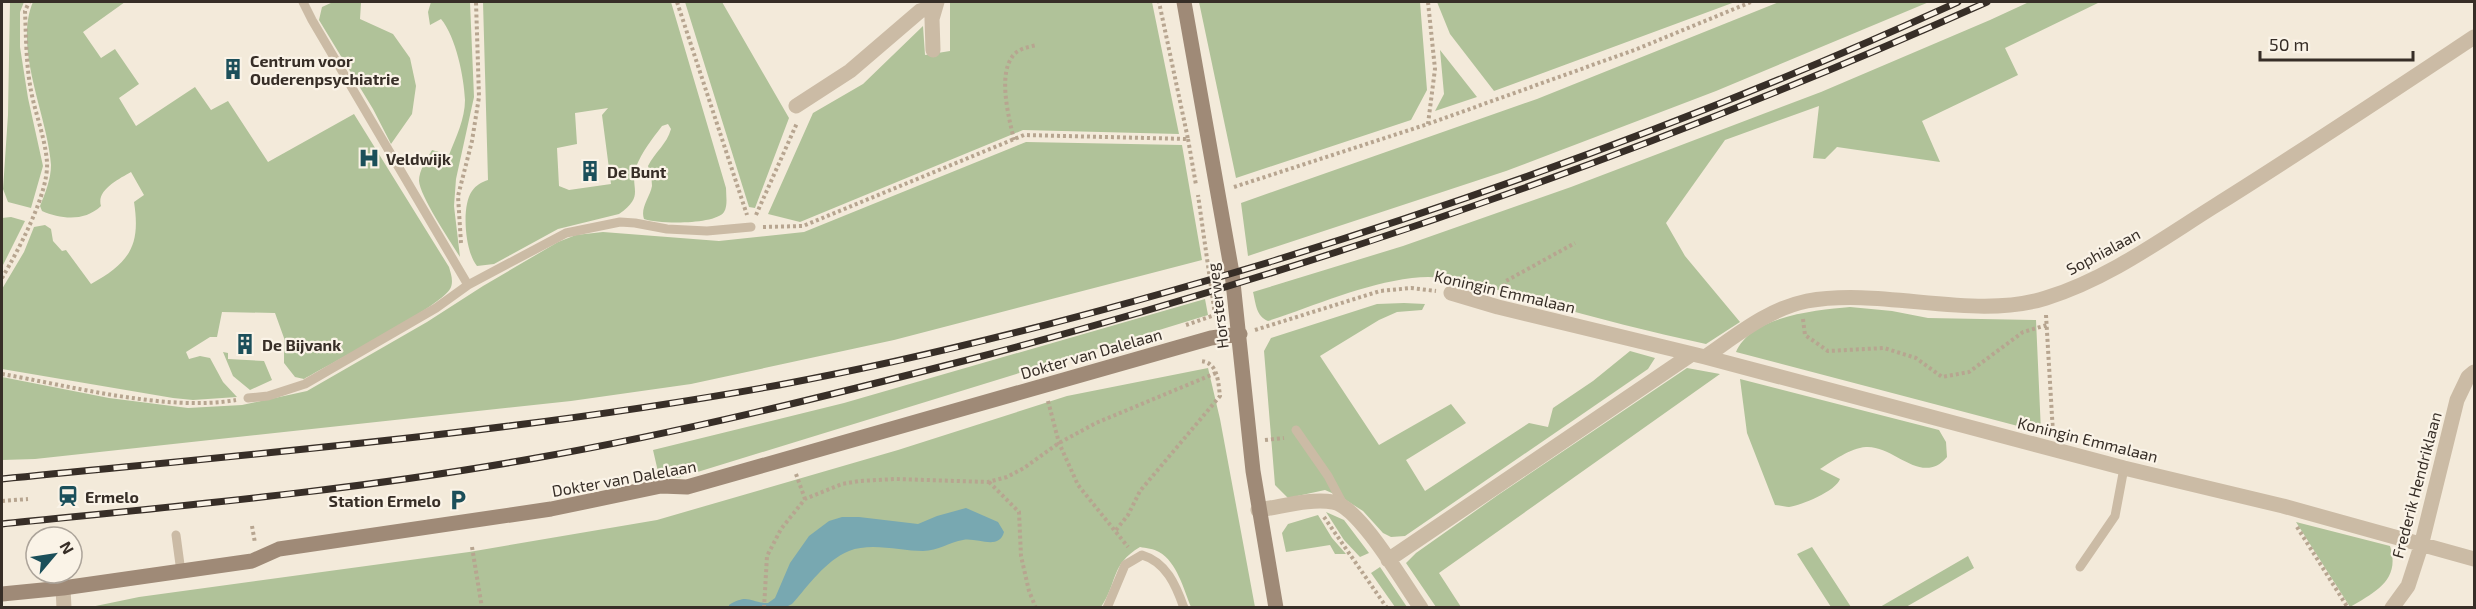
<svg xmlns="http://www.w3.org/2000/svg" width="2476" height="609" font-family="'Exo 2',sans-serif">
  <style>
    .green { fill: #b0c299; fill-rule: evenodd }
    .water { fill: #78a8b1 }
    .lines { fill: none; stroke-linecap: round; stroke-linejoin: round }
    .path { stroke: #b7a590; stroke-width: 4; stroke-dasharray: 3 3; stroke-linecap: butt }
    .lane { stroke: #cbbba5; stroke-width: 9 }
    .street { stroke: #cbbba5; stroke-width: 15 }
    .secondary { stroke: #9f8a77; stroke-width: 15 }
    .rail-casing { stroke: #372e27; stroke-width: 7 }
    .rail { stroke: #faf3e7; stroke-width: 4.5; stroke-dasharray: 14; stroke-linecap: butt }
    .labels { text-anchor: middle; dominant-baseline: central; stroke-width: 4.5; stroke-linejoin: round; paint-order: stroke }
    .poi-label { font-size: 16px; font-weight: bold; fill: #372e27; stroke: #faf3e7; text-anchor: start }
    .street-label { font-size: 16px; fill: #372e27; stroke: #faf3e7 }
  </style>
  <rect width="100%" height="100%" fill="#f3eada"/>
  <path class="green" d="M10 2H24L20 12V47L28 98 43 166 31 208 8 202 3 189 8 115Z
    M33 2H125L83 32 101 58 115 49 139 84 119 98 136 126 195 87 211 110 228 101 268 162 354 114 449 267C451 274 454 282 450 289 440 307 328 365 304 379L295 377 284 363V338L275 313 222 312 217 337H210L186 352 189 359 200 356 210 358 223 382 237 397 193 400 173 398 2 369V289L24 252 34 227 45 225 51 229 53 241 62 251 66 250 91 284C129 263 141 246 134 202L144 195 131 172C119 179 96 190 101 206 84 222 61 219 42 211L40 206C45 194 51 179 51 165 48 117 13 48 33 2Z
    M333 2 361 3 360 19 393 34 410 58 416 86 412 114 391 144 373 109 319 20 322 7Z
    M431 2H470L474 97 456 179 454 206 460 257C450 241 420 196 419 181 419 170 427 159 432 150L449 155C456 137 465 119 465 100 464 77 456 37 441 19L430 25 428 12Z
    M483 2H671L726 188C726 196 728 205 724 212 715 225 658 224 644 219 640 208 650 197 652 186 652 179 650 172 648 166 655 152 667 144 671 129L668 124 662 126C652 139 642 152 636 167 629 189 646 195 619 214L558 229 494 264 477 266C465 252 461 206 472 191 476 185 482 182 488 180ZM608 108 602 115 611 184 569 190 559 186 557 148 577 144 575 113Z
    M685 2H722L789 118 755 208 749 207Z
    M950 2H1152L1179 134 1023 130 800 222 768 214 813 113 863 84 923 26 925 55 950 51Z
    M1199 2H1420L1427 90 1411 120 1236 178Z
    M1437 2H1735L1494 91 1450 34Z
    M1779 2H1929L1716 91 1506 171 1248 256 1241 203 1537 99Z
    M2029 2H2100L2005 48 2018 75 1922 121 1940 162 1837 147 1825 159 1813 158 1819 106 1725 140 1666 223 1685 256 1740 322 1706 344C1651 332 1596 318 1542 303 1501 292 1455 272 1412 278 1363 284 1314 306 1268 321 1256 316 1256 304 1253 292L1403 246 1571 187 1821 92 1990 20Z
    M1440 50 1477 97 1435 111 1444 94Z
    M1026 142 1182 145 1202 260 894 340 691 384 571 401 35 459 2 460V377L109 398 188 408 242 405 307 391 427 322 483 286 558 242 576 235 603 232 719 241 804 232Z
    M11 217 25 221 2 267V218Z
    M1205 299 1208 315 678 478 659 476 653 450 844 403Z
    M1404 303 1425 304 1422 310 1397 312 1379 320 1320 356 1379 445 1451 404 1466 423 1406 460 1425 491 1529 423 1548 427 1553 408 1593 381 1630 351 1655 358 1648 369 1405 536 1391 537 1383 533 1363 511 1341 497 1325 490 1288 498 1275 485 1264 351 1271 338 1377 304Z
    M1850 307 1892 311 1928 318 2036 320 2041 432 1736 352C1751 316 1816 310 1850 307Z
    M223 352 228 353V359L264 361 272 380 250 390 233 376Z
    M1208 368 1220 419 1255 607H1191C1184 590 1177 562 1159 552 1154 549 1146 548 1140 547 1110 565 1118 582 1101 607L86 608 139 597 469 552 657 520 898 450 1067 396Z
    M1687 368 1720 374 1439 573 1461 607H1436L1406 563 1416 553 1498 495Z
    M1740 379 1939 430 1946 442 1947 457C1922 487 1894 445 1866 447 1850 448 1833 461 1820 469L1840 479C1836 491 1802 505 1789 507 1785 507 1779 505 1775 505L1747 433Z
    M1326 512 1344 520 1369 553 1360 557 1344 540Z
    M1318 515 1332 538 1346 554H1335L1330 545 1286 552 1282 533 1288 524Z
    M2296 522 2390 546C2401 580 2375 592 2350 607Z
    M1812 547 1851 607H1831L1797 554Z
    M1968 556 1974 568 1906 607H1880Z
    M1380 567 1407 607H1395L1371 573Z"/>
  <path class="water" d="M966 508 998 522 1004 532C999 551 977 537 963 540 950 542 938 551 923 551 901 551 871 542 849 551 825 561 809 585 792 604L786 607H729V605C749 593 749 603 768 603L775 598 790 563 809 536 829 521 842 517H859L918 524 937 516Z"/>
  <g class="lines">
    <path class="path" d="M677 2 747 215
      M1428 2 1435 69 1428 124
      M1188 139 1196 185
      M1014 140C1009 118 998 77 1012 57 1017 49 1028 47 1037 45
      M1234 187 1428 124 1637 49 1751 2
      M756 215 797 123
      M763 227 803 226 1024 135 1188 139 1159 2
      M461 243 458 196 472 141 479 97 476 2
      M2 278C18 251 49 193 47 162 45 136 34 111 30 85 26 61 26 35 25 11L29 2
      M1502 292 1506 281 1575 243
      M2046 315 2053 433
      M1803 319 1805 335 1828 351 1884 348 1916 358 1942 377 1969 372 2023 332 2047 325
      M1186 325 1215 315 1198 195
      M1255 330 1380 291 1411 288 1436 291
      M2 374C71 386 167 412 236 400
      M1048 401 1059 443 1078 485 1128 547
      M1265 440 1284 438
      M796 474 805 499
      M989 482 1019 512 1021 556 1029 591 1036 608
      M2 501 28 499
      M1324 517 1387 608
      M252 526 255 543
      M2297 527 2348 608
      M1116 530 1128 515 1140 491 1220 396C1218 381 1218 361 1199 361
      M472 547 482 608
      M72 548 78 547
      M764 608 767 556 781 529 805 499 842 484 860 481 896 479 988 482 1007 477 1024 468 1059 443 1096 423 1216 373"/>
    <path class="lane" d="M303 2 312 20 468 285
      M248 398 268 396 305 384 436 308 468 285 566 233 620 222 635 223 667 229 707 231 751 227
      M1296 430 1328 476 1344 506
      M176 535 181 572
      M2080 567 2115 516 2124 468
      M1107 608 1125 565 1142 555C1166 562 1176 585 1184 608"/>
    <path class="street" d="M933 50 932 19 937 2
      M796 106 850 71 920 11 934 7
      M1451 293 1498 307 1705 357 2124 468 2283 506 2474 559
      M1705 357C1737 335 1768 309 1807 301 1883 287 1974 321 2046 298 2107 279 2159 241 2213 207 2301 152 2388 94 2474 37
      M1258 510C1282 507 1309 498 1333 502 1359 506 1404 584 1421 608
      M1388 560 1692 354
      M63 588 64 608
      M2392 608 2408 586 2421 546 2457 400 2468 377 2474 372"/>
    <path class="secondary" d="M1184 2 1232 273 1253 471 1276 608
      M2 594 63 588 252 561 279 549 551 509 661 486 687 487 1211 338 1240 334"/>
    <defs>
      <path id="rail" d="M2 479C262 453 522 432 779 385 946 354 1110 310 1273 261 1506 189 1736 103 1958 2
        M2 524C180 506 359 490 536 458 683 432 827 396 971 359 1319 268 1658 149 1987 2"/>
    </defs>
    <use href="#rail" class="rail-casing"/>
    <use href="#rail" class="rail"/>
  </g>
  <defs>
    <symbol id="building-bare" viewBox="-9 -9 18 18"><path d="M-4-6H4V6H1V3H-1V6H-4ZM-2.5-4.3h1.7v1.8h-1.7ZM.8-4.3h1.7v1.8H.8ZM-2.5-1h1.7V.8h-1.7ZM.8-1h1.7V.8H.8Z" fill="#1b4f5a" stroke="#faf3e7" stroke-width="2.5" paint-order="stroke"/></symbol>
    <symbol id="hospital-bare" viewBox="-9 -9 18 18"><path d="M-5-5h3v3.5h4V-5h3V5h-3V1.5h-4V5h-3Z" fill="#1b4f5a" stroke="#faf3e7" stroke-width="2.5" paint-order="stroke"/></symbol>
    <symbol id="station-bare" viewBox="-9 -9 18 18"><path d="M-3-6H3Q5-6 5-4V2Q5 4 3 4L4.5 6H3L1.5 4h-3L-3 6H-4.5L-3 4Q-5 4-5 2V-4Q-5-6-3-6ZM-3.5-4v3h7v-3ZM-3.5 1v1.5H-2V1ZM2 1v1.5H3.5V1Z" fill="#1b4f5a" stroke="#faf3e7" stroke-width="2.5" paint-order="stroke"/></symbol>
    <symbol id="parking-bare" viewBox="-9 -9 18 18"><path d="M-3.5-5.5H1a3.5 3.5 0 0 1 0 7H-1V5.5H-3.5ZM-1-3.4V-.6H.8a1.4 1.4 0 0 0 0-2.8Z" fill="#1b4f5a" stroke="#faf3e7" stroke-width="2.5" paint-order="stroke"/></symbol>
  </defs>
  <g fill-rule="evenodd">
    <use href="#building-bare" x="218" y="54" width="30" height="30"/>
    <use href="#hospital-bare" x="354" y="143" width="30" height="30"/>
    <use href="#building-bare" x="575" y="156" width="30" height="30"/>
    <use href="#building-bare" x="230" y="329" width="30" height="30"/>
    <use href="#station-bare" x="53" y="481" width="30" height="30"/>
    <use href="#parking-bare" x="443" y="485" width="30" height="30"/>
  </g>
  <g class="labels">
    <g class="poi-label">
      <text x="250" y="60">Centrum voor<tspan x="250" dy="18">Ouderenpsychiatrie</tspan></text>
      <text x="386" y="158">Veldwijk</text>
      <text x="607" y="171">De Bunt</text>
      <text x="262" y="344">De Bijvank</text>
      <text x="85" y="496">Ermelo</text>
      <text x="441" y="500" text-anchor="end">Station Ermelo</text>
    </g>
    <g class="street-label">
      <text transform="translate(2103 251) rotate(-28)">Sophialaan</text>
      <text transform="translate(1505 291) rotate(13)">Koningin Emmalaan</text>
      <text transform="translate(1217 306) rotate(-97)">Horsterweg</text>
      <text transform="translate(1091 353) rotate(-16)">Dokter van Dalelaan</text>
      <text transform="translate(2088 439) rotate(14)">Koningin Emmalaan</text>
      <text transform="translate(624 478) rotate(-10)">Dokter van Dalelaan</text>
      <text transform="translate(2416 485) rotate(-75)">Frederik Hendriklaan</text>
    </g>
  </g>
  <rect width="2476" height="609" fill="none" stroke="#372e27" stroke-width="6"/>
  <g transform="translate(54 555) rotate(61)"><circle r="28" fill="#faf3e7" stroke="#aca49a" stroke-width="1.5"/>
  <path d="M0-4.5L10 22L0 15L-10 22Z" fill="#1b4f5a"/>
  <text y="-9" font-size="16" font-weight="bold" text-anchor="middle" fill="#372e27">N</text>
  </g>
  <path d="M2260 51v9h153v-9" fill="none" stroke="#372e27" stroke-width="3"/>
  <text x="2269" y="51" font-size="18" fill="#372e27" stroke="#faf3e7" stroke-width="4.5" paint-order="stroke">50 m</text>
</svg>
